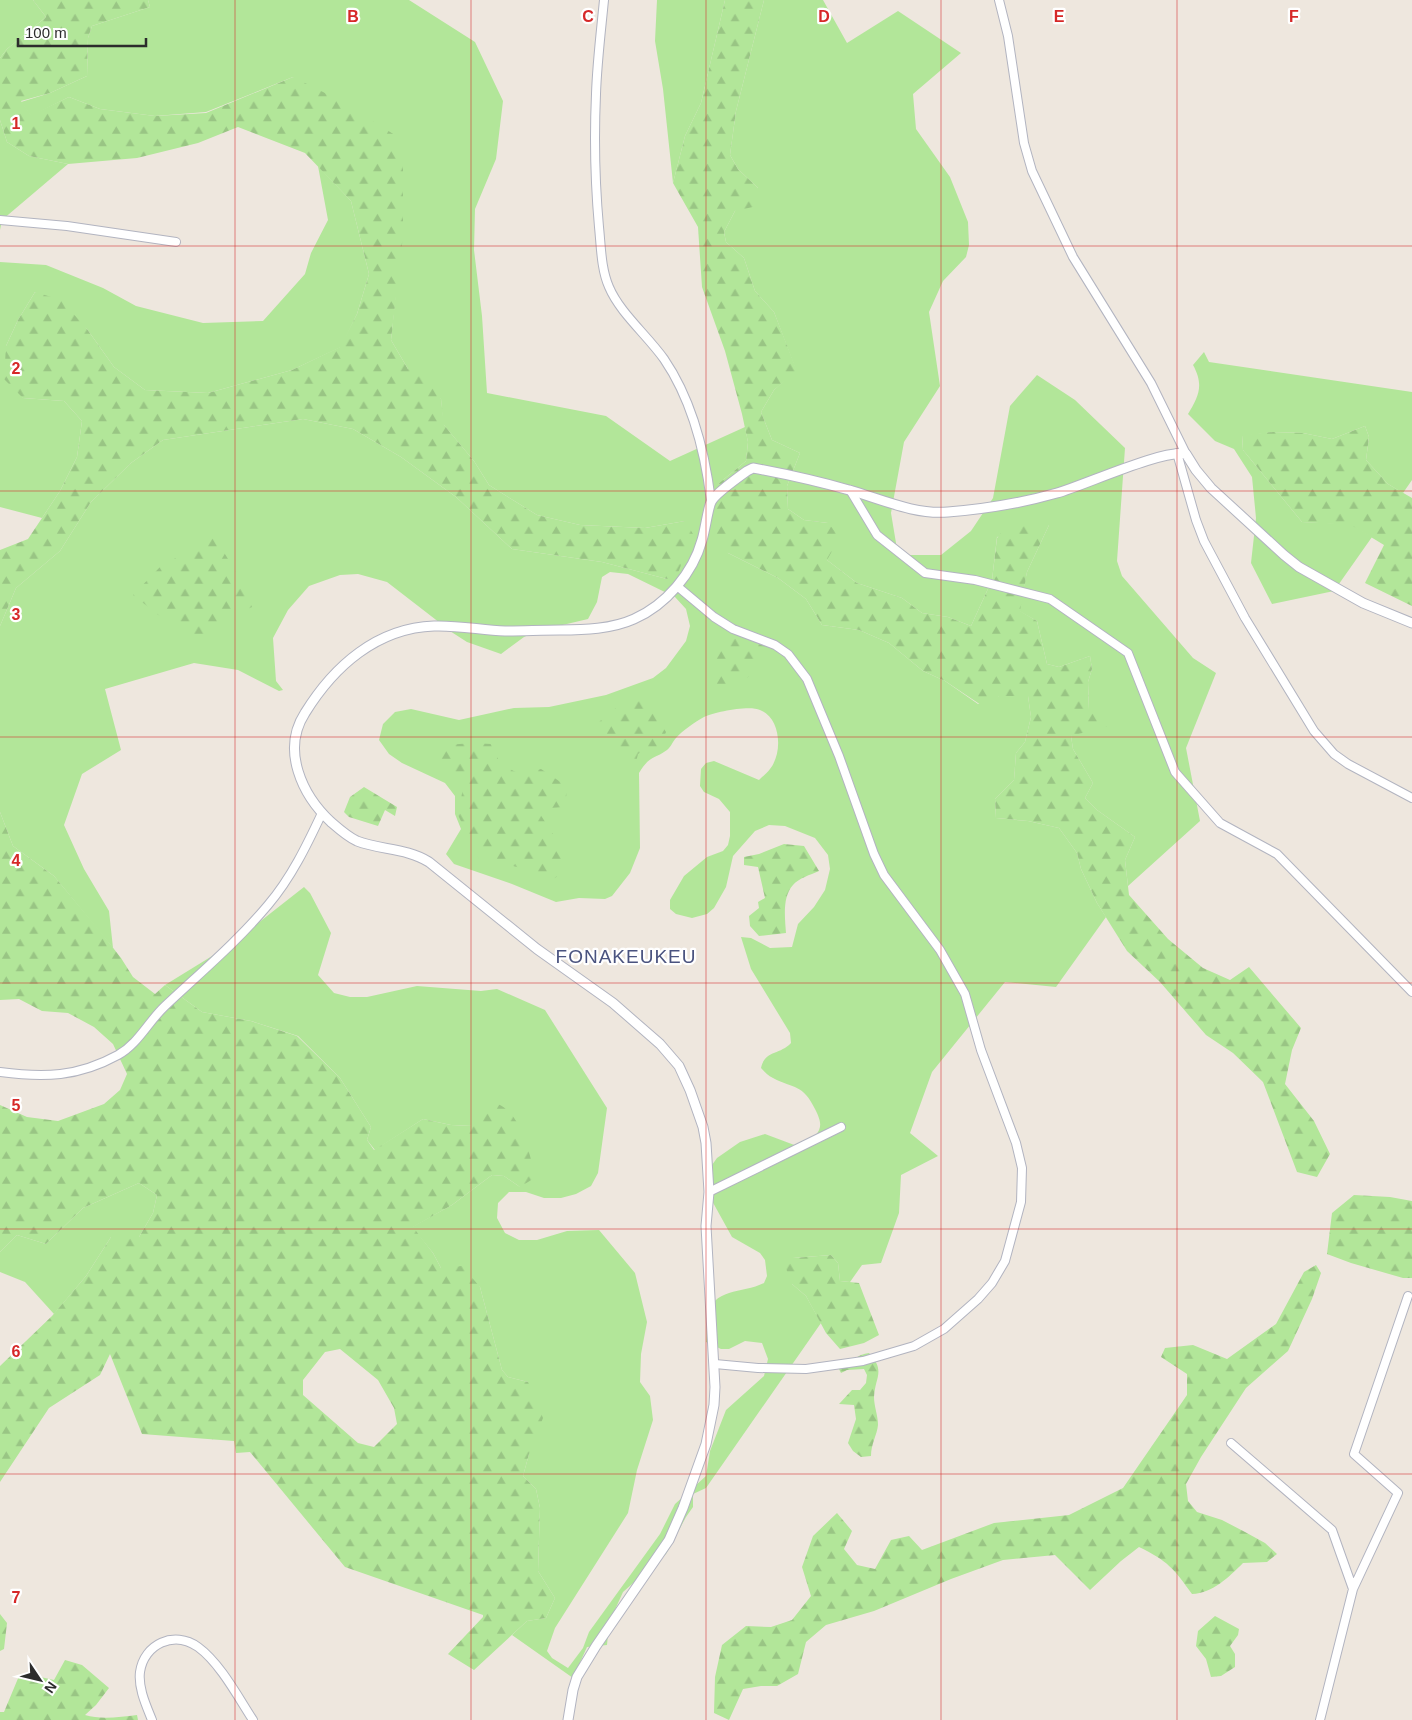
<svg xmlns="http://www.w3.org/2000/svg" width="1412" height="1720" font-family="Helvetica,sans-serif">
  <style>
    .grass { fill: #b2e699 }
    .forest { fill: url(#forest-firs); fill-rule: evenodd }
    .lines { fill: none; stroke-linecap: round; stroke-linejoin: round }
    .minor-casing { stroke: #b2b4c0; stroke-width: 10 }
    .tertiary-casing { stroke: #b2b4c0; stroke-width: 11 }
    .minor { stroke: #fff; stroke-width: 8 }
    .tertiary { stroke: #fff; stroke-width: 9 }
    .grid { fill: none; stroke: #d62828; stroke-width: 1; stroke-opacity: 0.55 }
    .labels { text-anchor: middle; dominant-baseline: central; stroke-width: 4.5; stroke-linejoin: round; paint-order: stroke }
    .quarter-label { font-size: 19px; letter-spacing: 1px; fill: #4a537f; stroke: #fff }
    .grid-label { font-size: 16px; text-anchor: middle; font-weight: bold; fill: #d62828; stroke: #fff; stroke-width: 4.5; stroke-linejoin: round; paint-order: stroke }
  </style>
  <defs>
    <pattern id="forest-firs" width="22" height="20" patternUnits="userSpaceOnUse" patternTransform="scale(1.25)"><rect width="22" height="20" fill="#b2e699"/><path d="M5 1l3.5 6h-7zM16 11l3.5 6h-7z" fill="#99c584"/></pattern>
  </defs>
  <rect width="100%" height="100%" fill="#eee7de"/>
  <path class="grass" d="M0 0H33L46 17 7 49 0 58Z
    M148 0H409L475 42 503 101 496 159 475 209 474 250 482 316 487 393 606 416 670 461 745 427 748 442 746 461 718 484 728 553 778 578 806 599 822 625 859 630 889 643 923 671 945 681 978 704 999 696H1028L1031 717 1025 742 1016 753 1014 780 995 799 996 818 1028 821 1059 828 1077 853 1081 869 1097 903 1106 917 1056 987 1005 982 932 1072 910 1133 938 1156 901 1175 899 1213 881 1263 862 1265 850 1282 840 1281 838 1263 831 1255 793 1258 792 1284 806 1296 821 1323 706 1488 693 1494V1507L686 1517 666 1554 623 1592 609 1623 607 1645 587 1647 573 1678 512 1635 527 1621 546 1618 555 1598 538 1571 540 1508 536 1489 523 1476 529 1454 528 1382 508 1377 502 1370 480 1287 441 1268 433 1253 412 1227 452 1205 492 1175 504 1176 520 1187 472 1126 451 1125 423 1119 375 1150 367 1140 371 1127 340 1078 298 1036 251 1021 202 1012 165 985 230 945 304 887 310 893 331 933 318 975 334 993 350 997H367L417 986 481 991 497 989 545 1010 607 1108 598 1173 591 1186 576 1194 561 1198H544L526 1192H509L498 1203 497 1218 505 1233 519 1240H537L567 1231 599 1230 635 1273 647 1322 641 1354 640 1382 650 1396 653 1420 637 1470 628 1513 555 1628 547 1651 552 1658 568 1668 583 1648 589 1632 660 1534 675 1504 706 1476 710 1451 726 1410 764 1376 768 1359 762 1343 745 1341 729 1349H721L706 1342C707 1334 706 1325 707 1318 712 1287 742 1294 764 1283L767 1276 765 1260 760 1253 732 1237 711 1199 712 1165 717 1158 740 1142 765 1134 805 1149C818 1131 826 1130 815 1109 803 1084 794 1089 773 1078 768 1076 764 1071 761 1068 765 1050 780 1055 791 1043L790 1033 751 969 741 937 751 938 770 948 792 947 798 924 814 907 825 890 830 869 828 855 815 838 785 826 769 825 755 831 733 856 726 887 714 908 707 914 692 918 676 914 670 909V900L684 876 707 857 723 851 728 845 730 836V812L719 799 704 792 700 786 701 769 706 763 714 761 759 780C763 776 767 773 770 769 783 753 781 718 760 710 749 705 715 712 704 717 695 722 683 730 676 738 673 741 671 747 667 750 653 760 650 755 639 773L640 848 630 873 612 896 605 899 579 898 556 902 512 884 454 864 446 854 461 829 455 814V796L445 783 402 763 389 754 379 740 383 724 395 712 411 709 459 720 514 708 549 707 606 695 653 678 666 668 686 641 690 626 686 609 675 597 628 574 610 572 602 577 597 602 588 619 537 631 524 637 501 654 467 642 453 633 387 582 358 574 340 575 309 586 288 610 273 638 276 681 283 690 279 691 238 670 194 663 105 689 121 750 82 774 64 825 84 869 109 911 113 948 54 876 13 846 0 812V626L16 588 60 551 91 502 131 463 163 440 303 419 353 429 401 457 456 497 512 549 602 562 667 579 685 521 645 528 580 525 537 515 489 485 474 461 443 424 441 399 408 369 391 340 396 291 293 77 206 112 155 116 100 109 69 97 31 116 21 102 50 93 87 76 88 38 92 26 150 7Z
    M657 0H725L701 103 685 136 673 183 663 89 655 41Z
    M764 0H823L847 43 898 11 961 53 913 94 916 129 950 177 968 222 969 245 966 257 943 281 929 312 940 386 904 442 891 513 898 555H941L971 531 993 498 1010 406 1037 375 1075 400 1125 448 1117 561 1122 576 1193 658 1216 673 1186 748 1200 821 1128 886 1125 860 1135 837 1097 810 1085 798 1093 783 1073 749 1071 736 1089 710 1088 682 1092 669 1090 656 1059 667 1047 664 1037 621 1019 611 1027 572 1049 525 997 537 992 580 971 626 948 617 922 613 902 598 857 583 827 560 828 523 804 520 788 509 787 486 800 453 772 440 761 412 774 390 796 370 774 312 755 291 744 258 726 242 724 232 735 211 758 188 738 169 730 155 736 111Z
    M0 120 7 142 29 156 68 164 2 220 0 230Z
    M318 166 351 201 369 274 357 314 341 347 292 370 208 393 145 390 114 367 87 329 35 292 18 320 6 346 23 398 64 401 82 421 77 457 60 491 42 518 0 507V262L46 265 103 288 136 306 203 323 263 321 305 274 311 253 328 220Z
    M1204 352 1209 362 1412 392V480L1403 493 1388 484 1366 460 1369 437 1365 426 1332 439 1303 433 1273 432 1242 436 1243 450 1302 522 1351 524 1372 537 1334 591 1272 604 1251 563 1256 518 1252 477 1234 449 1215 441 1188 414C1199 396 1204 385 1193 365Z
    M139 1183 157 1195 153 1213 139 1237H111L86 1276 54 1314 25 1282 0 1272V1252L17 1235 46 1244 83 1208Z"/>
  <path class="forest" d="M33 0H148L150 7 92 26 88 38 87 76 50 93 21 101 31 115 69 97 100 109 155 116 206 113 293 77 341 101 398 137 403 167V236L391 340 408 369 429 372 441 399 444 425 474 461 489 485 537 515 580 525 645 528 685 521 693 534 678 573 667 579 602 562 512 549 456 497 401 457 353 429 303 419 163 440 131 463 91 502 60 551 16 588 0 626V550L28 539 60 491 77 457 82 421 64 401 23 398 4 379 6 346 18 320 35 292 61 300 87 329 114 367 145 390 208 393 292 370 340 347 357 314 369 274 351 201 305 153 238 127 198 143 137 158 68 164 29 156 7 142 0 120V58L7 49 46 17Z
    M725 0H764L736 111 730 155 738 169 758 188 757 206 735 211 724 232 726 242 744 258 755 291 774 312 797 371 774 390 761 412 772 440 800 453 787 486 788 509 804 520 828 523 840 537 827 560 857 583 902 598 922 613 948 617 971 626 992 580 997 538 1008 524 1049 525 1027 572 1020 611 1037 621 1047 664 1059 667 1090 656 1092 669 1088 682 1089 710 1108 726 1071 736 1073 749 1093 783 1085 798 1097 810 1135 837 1125 860 1129 895 1168 939 1203 968 1230 980 1249 967 1301 1028 1292 1050 1285 1084 1314 1121 1330 1154 1317 1177 1297 1172 1263 1082 1233 1053 1206 1035 1160 982 1127 951 1097 903 1081 869 1077 853 1059 828 1028 821 996 818 995 799 1014 780 1016 753 1025 742 1031 717 1028 696H999L987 709 945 681 923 671 889 643 859 630 822 625 806 599 778 578 728 553 701 533 705 502 718 484 746 461 748 442 742 414 725 351 702 287 698 227 673 183 685 136 701 103Z
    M1365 426 1369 437 1366 460 1388 484 1412 498V606L1365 583 1384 545 1351 525 1302 522 1243 450 1242 435 1273 432 1303 433 1332 439Z
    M214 536 242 582 252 607 217 624 194 643 133 595 160 567Z
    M723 637H754L771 650C763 665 745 684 727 688 724 689 719 688 716 688 710 669 713 655 723 637Z
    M632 699 646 701 666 732 659 749H645L638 754 634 770 598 723 611 711Z
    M473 743 491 744 501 765 520 774 541 769 568 787 564 807 549 808 540 814 567 856 561 874 538 889 529 870 505 864 480 861 458 815 463 788 453 771 438 768 440 759 446 745Z
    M364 787 397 807 395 816 385 810 378 826 349 817 344 812 350 797Z
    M0 812 13 846 54 876 100 931 121 958 133 977 155 994 165 985 202 1012 251 1021 297 1036 340 1078 371 1127 367 1140 374 1150 423 1119 451 1125 472 1126 482 1103C487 1103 493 1102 498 1104 522 1114 529 1154 536 1177L520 1187 504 1176 492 1175 452 1205 413 1227 433 1253 441 1268 462 1266 480 1287 502 1370 508 1377 528 1382 543 1418 529 1454 523 1476 536 1489 540 1508 538 1571 555 1598 546 1618 527 1621 474 1670 448 1654 483 1617V1615L345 1567 250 1452 236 1453 234 1441 142 1434 110 1354 100 1375 49 1408 0 1482V1366L52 1316 86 1276 111 1237H139L153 1213 157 1195 139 1183 83 1208 46 1244 17 1235 0 1252V1105L27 1117 58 1121 104 1104 120 1090 127 1074 113 1044 94 1027 68 1013 42 1011 19 999 0 1000ZM340 1349 378 1380 394 1408 397 1424 374 1447 358 1443 303 1395V1380L325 1352Z
    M784 844 804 846 819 871C810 875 799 878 793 885 782 897 785 918 786 933L759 936 750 926 749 916 759 908 758 902 765 898 758 867 744 865V857L759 854Z
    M1354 1195 1390 1197 1412 1201V1278H1403L1351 1263 1327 1254 1332 1213Z
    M831 1255 838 1263 840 1281 859 1283 879 1335 864 1343 840 1349 826 1333 806 1296 792 1284 785 1266 793 1258Z
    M1316 1265 1321 1273 1312 1299 1288 1351 1246 1388 1201 1457 1186 1484 1188 1501 1197 1512 1222 1520 1245 1532 1265 1543 1277 1554 1267 1562 1243 1563C1229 1577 1213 1593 1192 1594 1174 1569 1168 1561 1139 1547L1121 1561 1090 1590 1055 1555 1003 1560 951 1579 874 1611 826 1625 806 1642 798 1674 777 1686H761L743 1689 729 1720 714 1713 715 1677 722 1645 746 1626 771 1627 792 1620 811 1596 802 1567 813 1536 837 1513 852 1531 844 1549 857 1565 875 1569 891 1540 909 1536 922 1550 994 1523 1069 1515 1123 1488 1187 1395V1374L1161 1357 1165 1348 1193 1345 1227 1359 1276 1324 1304 1272Z
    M869 1353C886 1371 875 1377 874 1397 874 1406 878 1416 878 1425 877 1435 871 1444 871 1456L861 1457 853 1451 848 1443 856 1419 854 1405 839 1404 852 1390H860L866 1383 867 1375 864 1369 847 1370 841 1373 839 1369C849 1363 858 1354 869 1353Z
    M0 1614 7 1623 4 1649 0 1651Z
    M1215 1616 1239 1629 1238 1635 1230 1646 1235 1654V1667L1221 1676 1211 1677 1206 1659 1196 1646 1198 1631Z
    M65 1660 82 1665 109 1688 96 1705 85 1715C101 1720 120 1717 137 1715L138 1720H0V1712H4L19 1676H36L54 1680Z"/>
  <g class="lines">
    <defs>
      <path id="minor" d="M604 0C601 31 597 63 596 94 594 139 595 183 599 227 601 246 601 269 609 287 620 313 647 335 664 359 692 400 705 452 711 501
        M999 0 1008 36 1024 143 1032 171 1073 257 1151 383 1186 454
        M0 220 67 226 176 242
        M1177 453 1196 520 1204 541 1245 618 1314 731 1334 754 1348 764 1412 798
        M850 490 877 535 925 573 975 580 1050 599 1128 653 1175 772 1220 823 1277 854 1412 992
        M677 586 714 617 733 629 775 645 788 654 807 679 839 756 874 854 884 875 940 950 965 994 981 1050 1016 1143 1022 1168 1021 1202 1005 1261 992 1283 978 1299 944 1329 914 1346 863 1361 806 1369 758 1368 715 1364
        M0 1072C44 1078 78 1077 118 1055 138 1044 148 1022 165 1006 200 973 237 942 268 905 291 878 307 845 322 813
        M709 1192 841 1127
        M1231 1443 1332 1530 1353 1589
        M152 1720C146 1705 138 1688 140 1672 144 1644 174 1630 198 1647 220 1663 238 1697 253 1720
        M1320 1720 1353 1589 1398 1493 1354 1454 1408 1296"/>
      <path id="tertiary" d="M568 1720 573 1690 577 1677 596 1646 669 1540 683 1508 706 1444 714 1405 715 1387 706 1226 709 1192 706 1143 703 1127 690 1090 679 1066 660 1044 613 1003 537 949 429 862C407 848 380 850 357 841 348 837 339 829 331 822 302 795 281 750 305 713 334 666 377 628 434 626 457 625 481 630 505 631 523 631 542 630 560 630 584 630 612 629 634 619 666 605 693 573 702 540 705 531 708 508 711 502 714 495 740 476 747 471L753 468C786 474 817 481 849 490 881 499 915 515 948 512 985 509 1022 503 1057 493 1085 485 1163 449 1186 454L1196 470 1211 488 1284 555 1299 567 1363 603 1412 623"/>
    </defs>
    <use href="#minor" class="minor-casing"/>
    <use href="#tertiary" class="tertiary-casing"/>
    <use href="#minor" class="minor"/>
    <use href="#tertiary" class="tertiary"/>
  </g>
  <path class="grid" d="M235 0V1720M471 0V1720M706 0V1720M941 0V1720M1177 0V1720M0 246H1412M0 491H1412M0 737H1412M0 983H1412M0 1229H1412M0 1474H1412"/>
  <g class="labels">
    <g class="quarter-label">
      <text x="626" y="956">FONAKEUKEU</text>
    </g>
  </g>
  <g class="grid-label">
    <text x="353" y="22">B</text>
    <text x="588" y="22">C</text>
    <text x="824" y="22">D</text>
    <text x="1059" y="22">E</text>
    <text x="1294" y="22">F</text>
    <text x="16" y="129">1</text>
    <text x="16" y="374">2</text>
    <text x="16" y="620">3</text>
    <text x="16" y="866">4</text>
    <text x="16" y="1111">5</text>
    <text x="16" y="1357">6</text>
    <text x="16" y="1603">7</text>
  </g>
  <g transform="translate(40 1680) rotate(125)" stroke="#ffffff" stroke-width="4" paint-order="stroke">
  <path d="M0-4L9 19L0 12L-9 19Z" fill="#2c2c2c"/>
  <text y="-8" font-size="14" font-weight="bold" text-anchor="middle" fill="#2c2c2c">N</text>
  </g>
  <path d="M18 38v8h128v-8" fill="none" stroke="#2c2c2c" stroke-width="2.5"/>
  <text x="25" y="38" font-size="15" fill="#2c2c2c" stroke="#ffffff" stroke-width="4" paint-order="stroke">100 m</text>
</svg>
